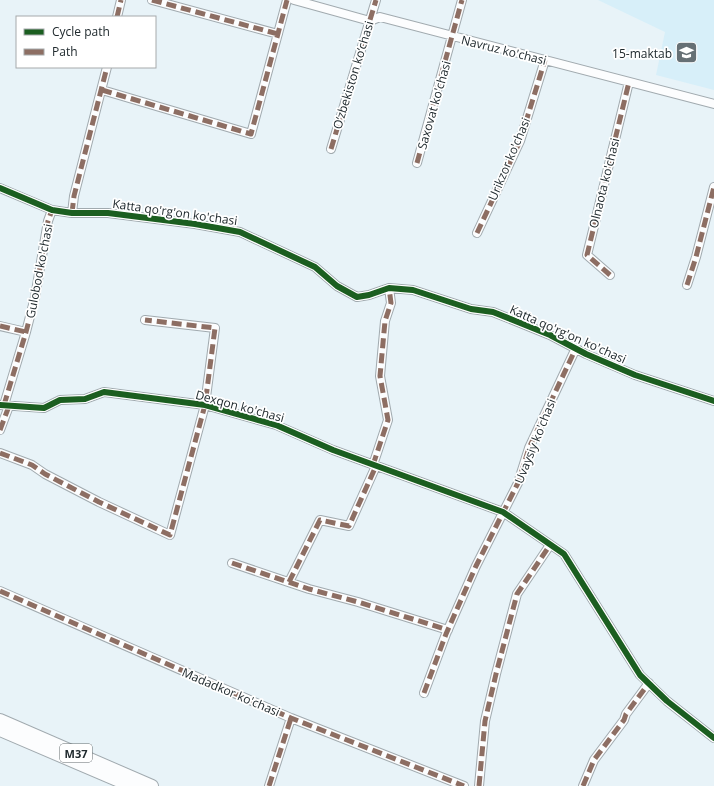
<svg xmlns="http://www.w3.org/2000/svg" width="714" height="786" font-family="'Open Sans',sans-serif">
  <style>
    .built { fill: #d7eff9 }
    .lines { fill: none; stroke-linecap: round; stroke-linejoin: round }
    .minor-casing { stroke: #a1aaaf; stroke-width: 10 }
    .highway-casing { stroke: #a1aaaf; stroke-width: 14 }
    .minor { stroke: #fcfdfe; stroke-width: 8 }
    .highway { stroke: #fcfdfe; stroke-width: 12 }
    .quiet { stroke: #8d6e63; stroke-width: 5; stroke-dasharray: 10 5; stroke-linecap: butt }
    .cycleway-casing { stroke: #fff; stroke-width: 8 }
    .cycleway { stroke: #1b5e20; stroke-width: 6 }
    .labels { text-anchor: middle; dominant-baseline: central; stroke-width: 3.5; stroke-linejoin: round; paint-order: stroke }
    .shield { fill: #fff; stroke: #636a6d; stroke-width: 1 }
    .shield-label { font-size: 11px; font-weight: bold; fill: #202a2e }
    .street-label { font-size: 12px; fill: #202a2e; stroke: #fff }
    .poi-label { font-size: 12px; fill: #202a2e; stroke: #fff; text-anchor: end }
  </style>
  <rect width="100%" height="100%" fill="#e8f3f8"/>
  <path class="built" d="M598 0H714V90L656 75 665 32Z"/>
  <g class="lines">
    <defs>
      <path id="minor" d="M152 0 278 34
        M294 0 370 21 380 17 714 104
        M117 17 121 0
        M102 90 251 134 287 0
        M331 149 376 0
        M417 163 462 0
        M0 188 52 210 72 213H108L195 224 240 232 315 267 337 286 357 297 369 295 389 288 413 290 471 309 493 312 550 335 586 354 635 375 714 401
        M72 213 74 196 107 67
        M477 233 520 141 545 60
        M610 275 587 255 629 82
        M687 285 696 257 714 187
        M0 326 26 332
        M0 405 44 408 60 400 85 399 104 392 205 405 276 425 333 450 503 512 564 554 640 675 667 701 714 738
        M4 405 26 332 35 297 48 221 52 210
        M0 430 9 406
        M0 453 32 465 45 474 99 502 170 535 205 405 215 328 145 320
        M373 465 388 420 380 376 385 321 391 303 389 288
        M232 563 309 589 358 602 448 630
        M289 582 320 520 349 526 376 466
        M0 591 291 718 464 786
        M424 693 446 634 476 566 518 483 529 448 576 348
        M269 786 291 718
        M479 786 485 721 496 674 517 594 550 545
        M583 786 594 760 624 720 626 714 649 683"/>
      <path id="highway" d="M0 720 152 786
        M0 730 131 786"/>
    </defs>
    <use href="#minor" class="minor-casing"/>
    <use href="#highway" class="highway-casing"/>
    <use href="#minor" class="minor"/>
    <use href="#highway" class="highway"/>
    <path class="quiet" d="M152 0 278 34
      M117 17 121 0
      M102 90 251 134 287 0
      M331 149 376 0
      M417 163 462 0
      M72 213 74 196 107 67
      M477 233 520 141 545 60
      M610 275 587 255 629 82
      M687 285 696 257 714 187
      M0 326 26 332
      M4 405 26 332 35 297 48 221 52 210
      M0 430 9 406
      M0 453 32 465 45 474 99 502 170 535 205 405 215 328 145 320
      M373 465 388 420 380 376 385 321 391 303 389 288
      M232 563 309 589 358 602 448 630
      M289 582 320 520 349 526 376 466
      M0 591 291 718 464 786
      M424 693 446 634 476 566 518 483 529 448 576 348
      M269 786 291 718
      M479 786 485 721 496 674 517 594 550 545
      M583 786 594 760 624 720 626 714 649 683"/>
    <defs>
      <path id="cycleway" d="M0 188 52 210 72 213H108L195 224 240 232 315 267 337 286 357 297 369 295 389 288 413 290 471 309 493 312 550 335 586 354 635 375 714 401
        M0 405 44 408 60 400 85 399 104 392 205 405 276 425 333 450 503 512 564 554 640 675 667 701 714 738"/>
    </defs>
    <use href="#cycleway" class="cycleway-casing"/>
    <use href="#cycleway" class="cycleway"/>
  </g>
  <defs>
    <symbol id="school-square" viewBox="-11 -11 22 22"><rect x="-9" y="-9" width="18" height="18" rx="4" fill="#667075" stroke="#fff"/><path d="M0-5L7-2L0 1L-7-2ZM-4 1L0 2.5L4 1V4Q0 6-4 4Z" fill="#fff"/></symbol>
  </defs>
  <g fill-rule="evenodd">
    <use href="#school-square" x="674" y="40" width="25" height="25"/>
  </g>
  <g class="labels">
    <rect class="shield" x="60" y="744" width="32" height="18" rx="3"/>
    <g class="shield-label">
      <text x="76" y="753">M37</text>
    </g>
    <g class="street-label">
      <text transform="translate(504 50) rotate(14)">Navruz ko'chasi</text>
      <text transform="translate(353 75) rotate(-73)">O‘zbekiston ko‘chasi</text>
      <text transform="translate(434 105) rotate(-74)">Saxovat ko'chasi</text>
      <text transform="translate(509 159) rotate(-67)">Urikzor ko'chasi</text>
      <text transform="translate(604 183) rotate(-76)">Olnaota ko'chasi</text>
      <text transform="translate(175 212) rotate(8)">Katta qo'rg'on ko'chasi</text>
      <text transform="translate(39 271) rotate(-79)">Gulobod ko'chasi</text>
      <text transform="translate(568 334) rotate(24)">Katta qo'rg'on ko'chasi</text>
      <text transform="translate(240 406) rotate(15)">Dexqon ko'chasi</text>
      <text transform="translate(535 441) rotate(-68)">Uvaysiy ko'chasi</text>
      <text transform="translate(231 692) rotate(23)">Madadkor ko'chasi</text>
    </g>
    <g class="poi-label">
      <text x="672" y="53">15-maktab</text>
    </g>
  </g>
  <rect x="16" y="16" width="140" height="52" fill="#ffffff" stroke="#a6aaab"/>
  <rect x="24" y="29" width="20" height="6" fill="#1b5e20" stroke="#a6aaab"/>
  <text x="52" y="36" font-size="12" fill="#202a2e">Cycle path</text>
  <rect x="24" y="49" width="20" height="6" fill="#8d6e63" stroke="#a6aaab"/>
  <text x="52" y="56" font-size="12" fill="#202a2e">Path</text>
</svg>
